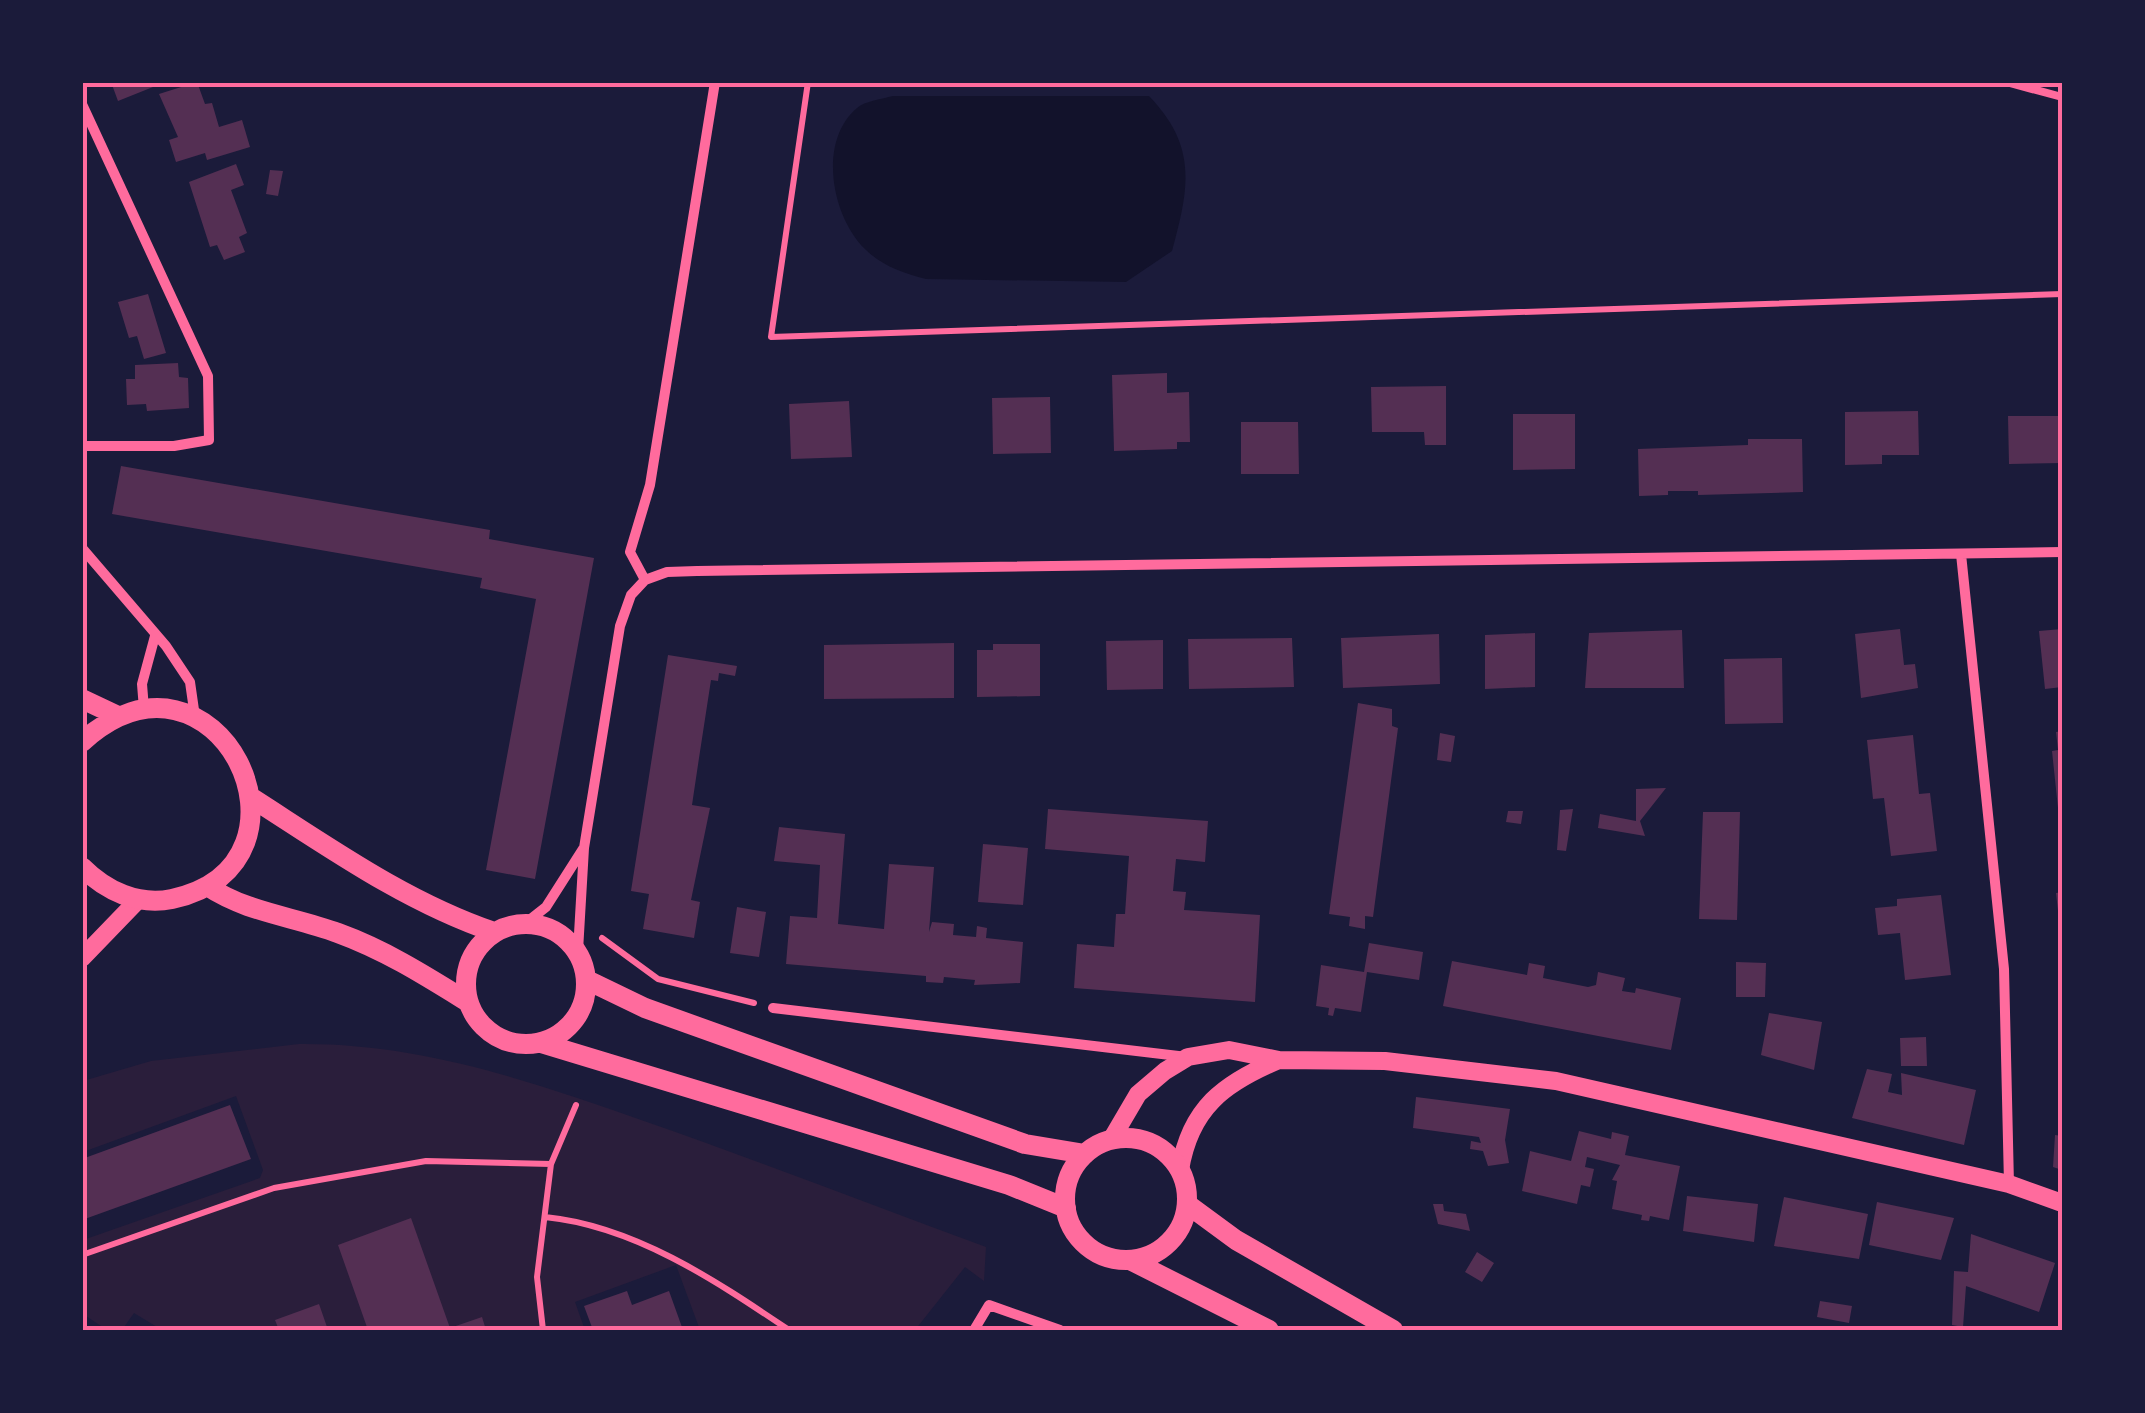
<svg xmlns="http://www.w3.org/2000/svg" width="2145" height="1413" font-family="'Titillium Web',sans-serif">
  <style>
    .green { fill: #2a1e3b }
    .water { fill: #12122b }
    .building { fill: #542f53 }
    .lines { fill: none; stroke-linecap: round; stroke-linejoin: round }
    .path { stroke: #ff6b9d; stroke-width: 6 }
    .service { stroke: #ff6b9d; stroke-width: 8 }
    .minor { stroke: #ff6b9d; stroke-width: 10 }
    .tertiary { stroke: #ff6b9d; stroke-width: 18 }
    .secondary { stroke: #ff6b9d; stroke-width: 20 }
    .neatline { fill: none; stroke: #ff6b9d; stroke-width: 4 }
  </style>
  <rect width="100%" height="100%" fill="#1b1b3a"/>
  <path class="green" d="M299 1044C421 1043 530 1081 644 1121 759 1161 872 1205 986 1247L984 1281 965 1267 915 1330H700L676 1265 575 1302 585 1330H162L134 1313 122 1330H107L83 1314V1240L260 1178 263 1170 236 1096 83 1152V1081L151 1061Z"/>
  <path class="water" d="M893 96H1149C1198 147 1189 188 1172 251L1126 282 926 279C903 273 882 266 865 249 832 217 817 142 857 108 865 101 882 99 893 96Z"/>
  <path class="building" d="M111 82H163V83L118 101Z
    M197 82 205 104 212 103 219 127 242 120 250 147 207 160 205 153 176 162 169 140 178 137 159 94Z
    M236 164 244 185 231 190 247 233 239 237 245 252 224 260 217 245 210 247 189 182Z
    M270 170 283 171 278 196 266 194Z
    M148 294 166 353 144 359 137 336 129 338 118 302Z
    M178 363 179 377 188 378 189 408 147 411 146 404 127 405 126 379H135V365Z
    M1167 373V393L1189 392 1190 442H1177V449L1114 451 1112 375Z
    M1446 386V445H1425L1424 432H1372L1371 387Z
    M1050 397 1051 453 993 454 992 398Z
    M849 401 852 457 791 459 789 404Z
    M1918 411 1919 455H1882V464L1845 465V412Z
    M1513 414H1575V469L1513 470Z
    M2008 416H2062V463L2009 464Z
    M1241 422H1298L1299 474H1241Z
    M1748 439H1802L1803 492 1698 495V491H1668V495L1639 496 1638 449 1748 445Z
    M121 466 490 530 489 539 594 558 535 879 486 870 536 599 480 588 482 578 112 514Z
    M1900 629 1904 665 1915 664 1918 688 1861 698 1855 634Z
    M2062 629V687L2045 689 2039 631Z
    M1682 630 1684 688H1585L1589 633Z
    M1535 633V687L1485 689V635Z
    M1439 634 1440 684 1343 688 1341 638Z
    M1292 638 1294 687 1189 689 1188 639Z
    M1163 640V689L1107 690 1106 641Z
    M954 643V698L824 699V645Z
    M993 644H1040V696L977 697V650H993Z
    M668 655 737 666 735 676 719 673 718 681 711 680 699 758 692 805 710 808 691 900 700 902 694 938 643 929 649 894 631 891Z
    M1782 658 1783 723 1725 724 1724 659Z
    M1358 703 1392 709V726L1398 728 1373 917 1365 916V929L1349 926 1350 917 1329 914Z
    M2062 731V827H2060L2052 751 2058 750 2056 732Z
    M1440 733 1455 736 1451 762 1437 760Z
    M1913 735 1919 794 1930 793 1937 851 1891 856 1884 798 1873 799 1867 740Z
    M1666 788 1640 821 1645 836 1598 828 1600 814 1636 821V789Z
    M1048 809 1208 821 1205 862 1176 859 1173 891 1186 892 1184 910 1260 915 1255 1002 1074 988 1077 944 1114 947 1116 914H1125L1129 856 1045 849Z
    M1573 809 1566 851 1557 850 1560 810Z
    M1508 811H1523L1521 824 1506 822Z
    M1703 812H1740L1737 920 1699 919Z
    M779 827 845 834 838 924 884 929 889 864 934 867 929 932 932 922 954 924 953 935 976 937 977 926 987 928 986 938 1023 942 1020 983 974 985 975 980 944 977 943 983 926 982V976L786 964 790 916 817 918 820 865 774 861Z
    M983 844 1028 848 1023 905 978 902Z
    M2062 892V929H2060L2056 893Z
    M1941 895 1951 975 1905 980 1900 933 1878 935 1875 908 1897 906V899Z
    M737 907 766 912 759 957 730 953Z
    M1369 943 1423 952 1419 980 1367 972 1361 1012 1335 1008 1333 1016 1328 1015 1329 1008 1316 1006 1321 965 1364 972Z
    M1452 961 1527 975 1529 963 1545 966 1543 978 1588 987 1596 985 1598 972 1625 978 1622 991 1635 993 1636 988 1681 998 1671 1050 1443 1006Z
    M1736 962 1766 963 1765 997H1736Z
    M1769 1013 1822 1022 1814 1070 1761 1055Z
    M1926 1037 1927 1066H1901L1900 1038Z
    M1867 1069 1892 1074 1888 1092 1902 1095 1901 1073 1976 1090 1964 1145 1852 1118Z
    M1416 1097 1510 1109 1505 1140 1509 1163 1488 1166 1483 1151 1470 1149 1471 1141 1481 1143 1479 1137 1413 1128Z
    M230 1105 251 1159 82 1220V1159Z
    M1579 1131 1611 1139 1612 1132 1629 1136 1625 1155 1680 1166 1669 1220 1650 1216 1649 1221 1641 1220 1642 1215 1612 1209 1617 1181 1612 1180 1620 1165 1587 1157 1585 1167 1594 1169 1590 1187 1581 1185 1577 1204 1522 1191 1530 1151 1571 1161Z
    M2055 1135 2062 1136V1170L2053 1167Z
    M1687 1196 1758 1204 1754 1242 1683 1231Z
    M1784 1197 1868 1214 1859 1259 1774 1246Z
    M1877 1202 1954 1218 1941 1260 1869 1245Z
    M1433 1204H1443L1444 1211 1466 1214 1470 1231 1438 1224Z
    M411 1218 450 1328 482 1317 486 1330H368L338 1245Z
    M1971 1234 2055 1263 2039 1312 1966 1286 1963 1327 1952 1325 1954 1271 1968 1272Z
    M1477 1252 1494 1263 1482 1282 1465 1272Z
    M627 1291 632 1305 669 1291 683 1330H593L584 1306Z
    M1820 1301 1852 1306 1849 1323 1817 1317Z
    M319 1304 327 1327 279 1330 275 1320Z"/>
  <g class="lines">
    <path class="path" d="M808 82 771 337 2062 294
      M602 938 658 979 754 1003
      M545 1217C635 1226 716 1281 789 1330
      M82 1255 274 1188 426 1161 551 1164 576 1105
      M543 1330 537 1277 551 1164"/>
    <path class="service" d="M2006 82 2062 97"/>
    <path class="minor" d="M82 104 208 376 209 440 174 446H82
      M82 548 166 646 190 682 195 717
      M1961 554 2004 969 2009 1184
      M645 580 667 572 697 571 2062 552
      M645 580 630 552 650 485 715 82
      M144 709 142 684 155 636
      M527 922 546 907 583 849
      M578 951 584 848 620 626 631 595 645 580
      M773 1008 1187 1057
      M974 1330 989 1305 1060 1330"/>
    <path class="tertiary" d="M82 958 138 900
      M1111 1140 1138 1094 1165 1071 1188 1057 1229 1050 1279 1060 1385 1061 1556 1081 2009 1184 2062 1203
      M1180 1170C1190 1108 1224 1083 1279 1060"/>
    <path class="secondary" d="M82 699 118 716
      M82 742C216 620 334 864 172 899 138 906 106 891 82 867
      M252 798C330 848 406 902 494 932
      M207 886C248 913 292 916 338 933 385 950 426 976 468 1002
      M466 984a60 60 0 1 1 120 0a60 60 0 1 1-120 0Z
      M587 980 645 1008 1025 1144 1085 1154
      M541 1043 1009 1185 1066 1208
      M1065 1199a61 61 0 1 1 122 0a61 61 0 1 1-122 0Z
      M1187 1204 1236 1240 1393 1330
      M1132 1261 1269 1330"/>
  </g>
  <rect width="2145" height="1413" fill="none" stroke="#1b1b3a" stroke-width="170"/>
  <rect x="85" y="85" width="1975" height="1243" class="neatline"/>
</svg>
